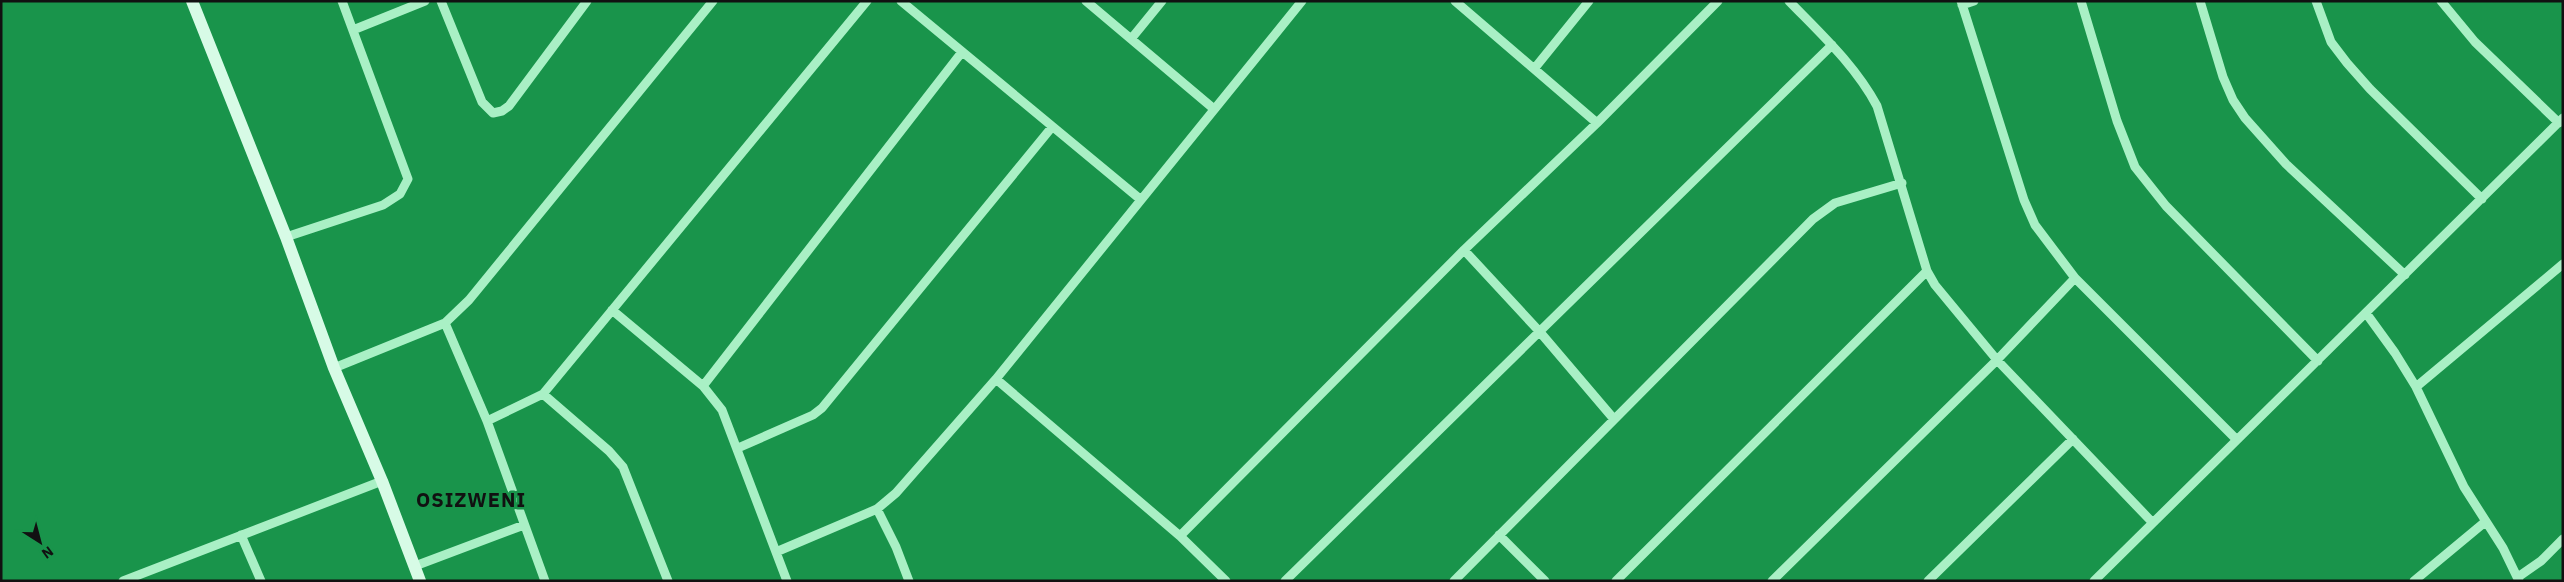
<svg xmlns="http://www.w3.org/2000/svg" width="2564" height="582" font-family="'IBM Plex Sans',sans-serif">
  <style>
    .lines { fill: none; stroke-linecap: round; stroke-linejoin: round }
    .street { stroke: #a9f0c5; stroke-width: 9 }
    .secondary { stroke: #d7fbe6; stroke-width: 12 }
    .labels { text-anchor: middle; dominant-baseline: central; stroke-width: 5; stroke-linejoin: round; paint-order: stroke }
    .district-label { font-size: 20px; font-weight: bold; letter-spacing: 1px; fill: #111; stroke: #19944b }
  </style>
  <rect width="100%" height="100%" fill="#19944b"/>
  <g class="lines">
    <path class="street" d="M441 1 482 102 493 113 502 111 509 106 587 1
      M901 1 1140 199
      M1086 1 1214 109
      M1455 1 1597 123
      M1789 1C1821 34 1855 65 1877 106L1927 271 1935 285 1997 360 2152 522
      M1961 1 2024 200 2035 225 2075 278 2236 439
      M2081 1 2117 121 2135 167 2166 206 2318 361
      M2200 1 2223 77 2233 100 2245 118 2286 164 2405 275
      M2316 1 2331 42 2347 63 2370 89 2482 199
      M2441 1 2475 42 2559 123
      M1962 5 1974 1
      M353 30 425 1
      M1131 39 1162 1
      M1534 69 1589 1
      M286 237 383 205 400 194 408 179 342 1
      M1464 250 1539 331 1613 418
      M612 310 703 386 722 410 787 581
      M2366 313 2395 353 2416 387 2464 487 2503 548 2519 581
      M445 323 487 421 545 581
      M334 368 445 323 469 300 713 1
      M996 379 1180 536
      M703 386 962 52
      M2416 387 2563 264
      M543 394 609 451 623 467 668 581
      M487 421 543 394 867 1
      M738 448 813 415 822 408 1052 127
      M877 509 896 547 909 581
      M241 535 261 581
      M1499 535 1545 581
      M776 552 877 509 896 493 996 379 1302 1
      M415 566 524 525
      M2518 577 2541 561 2563 539
      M123 581 382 481
      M1226 581 1180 536 1464 250 1597 123 1718 1
      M1285 581 1832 45
      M1454 581 1813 219 1835 203 1902 183
      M1616 581 1927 271
      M1772 581 1997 360 2075 278
      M1928 581 2073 439
      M2094 581 2563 118
      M2414 581 2485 522"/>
    <path class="secondary" d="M192 1 286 237 334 368 382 481 420 581"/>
  </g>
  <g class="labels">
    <g class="district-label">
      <text x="471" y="499">OSIZWENI</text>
    </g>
  </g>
  <rect width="2564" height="582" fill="none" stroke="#111111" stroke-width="5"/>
  <g transform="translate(40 542) rotate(144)" stroke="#19944b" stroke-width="4" paint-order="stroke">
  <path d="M0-4L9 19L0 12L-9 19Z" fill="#111111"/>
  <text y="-8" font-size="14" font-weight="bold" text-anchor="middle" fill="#111111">N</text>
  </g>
</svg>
